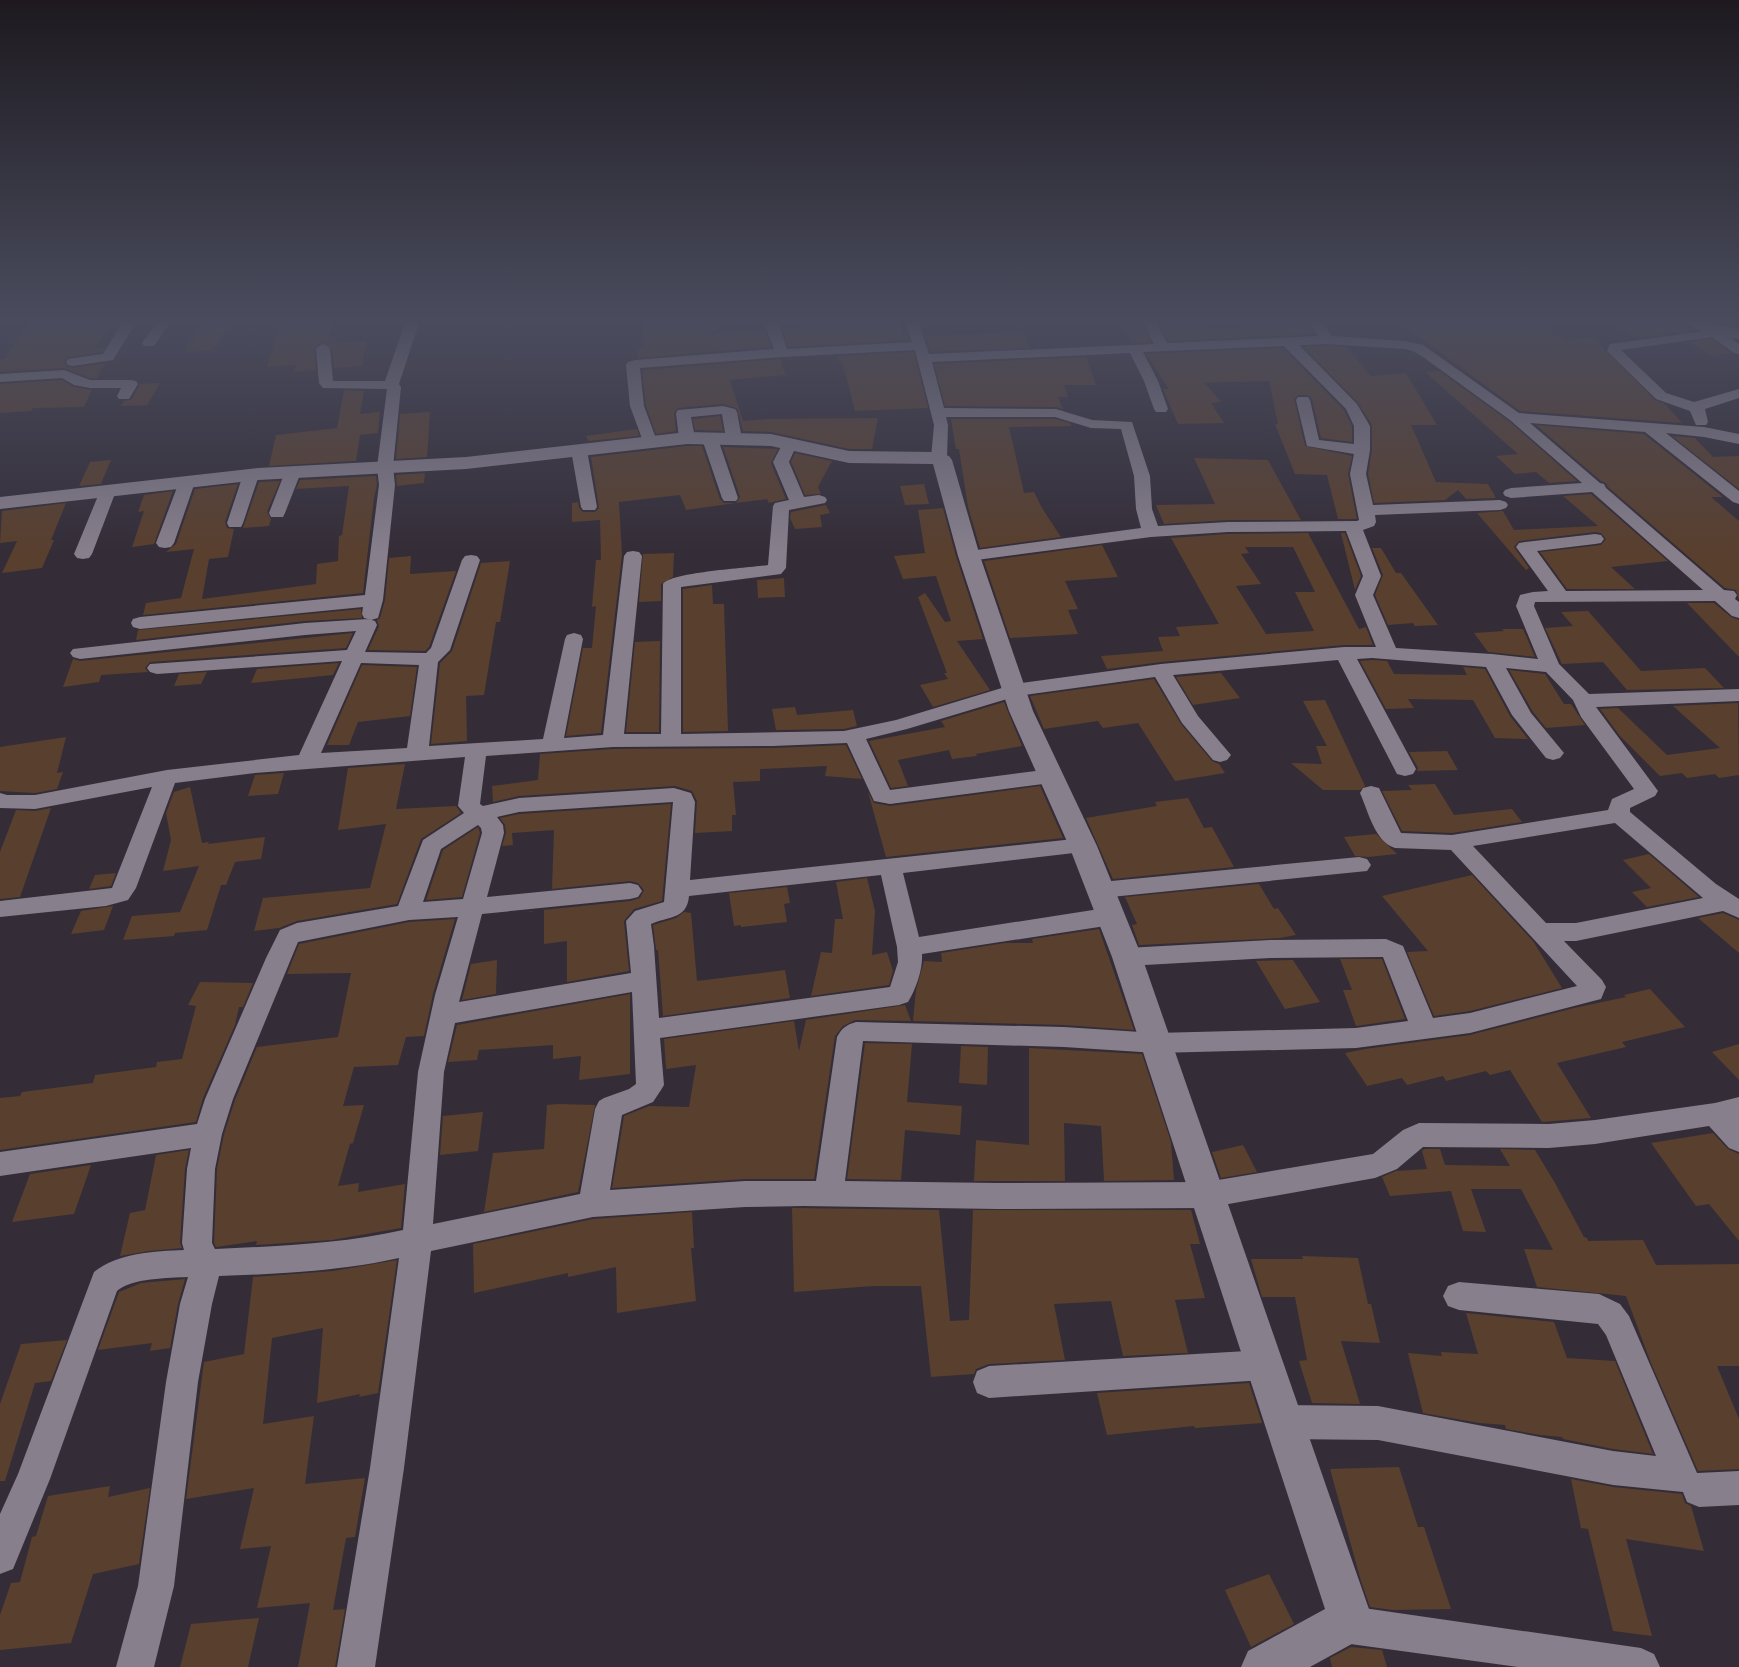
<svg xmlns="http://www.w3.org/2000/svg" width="1739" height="1667" font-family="Signika,sans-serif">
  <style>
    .building { fill: #593f2e; fill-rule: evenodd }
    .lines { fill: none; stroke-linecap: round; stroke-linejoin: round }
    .street { fill: #877f8c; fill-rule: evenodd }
    .secondary { fill: #877f8c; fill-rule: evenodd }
  </style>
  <rect width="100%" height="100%" fill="#342d38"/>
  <path class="building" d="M32 320H116L94 348 105 347 102 352 68 357 64 361 66 366 73 368 105 363 97 378H90L64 368 0 372V359H4Z
    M205 320H232L212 351 184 352Z
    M281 320H332L327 344 366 341 362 366 334 368 332 348 322 342 314 348 316 370 294 372 296 365 267 367Z
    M642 320H730L709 334 765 330 771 347 638 358 637 348H644Z
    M1119 320H1140L1151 342 1133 343 1120 324H1122Z
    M1157 320H1170L1175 328 1202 327 1203 329 1309 326 1315 334 1168 341Z
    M1396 320H1444L1454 327 1534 321 1565 340 1592 337 1655 400 1665 404 1682 423 1520 411Z
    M1664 321 1678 328 1690 327 1695 330 1638 338 1617 326Z
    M899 323 904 335 907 334 909 340 788 347 782 329Z
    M1022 332 1031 348 930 352 925 336Z
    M1712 339 1731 353 1713 356 1688 342Z
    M1328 346 1346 347 1371 376 1406 373 1437 425H1411L1436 482 1488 484 1496 498 1466 499 1458 490 1445 500 1374 503 1368 474 1372 450V425L1358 403 1303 347Z
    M1283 348 1344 410 1352 426V442L1321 438 1312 399 1308 395H1298L1294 399 1305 446 1352 456 1348 474 1357 519H1338L1327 475 1295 474 1275 424H1278L1269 381 1205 383 1221 402 1211 403 1224 423 1178 424 1163 389H1169L1146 354Z
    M914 352 928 408 855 411 845 372 841 361H838L836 356Z
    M1086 357 1096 385H1064L1068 397H1058L1063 409 1056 407 945 406 934 364Z
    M780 359 786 375 730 380 743 421 767 419 878 418 872 449H849L771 432 743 431 737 408 723 404 678 408 674 413 676 431 656 434 646 406 642 370Z
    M1439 371 1509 421 1577 481 1549 483 1536 472 1515 474 1496 456 1518 454 1425 372Z
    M62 380 74 387 92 390 84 407 33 408 31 411 0 413V384Z
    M160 383 147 405 121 406 124 401 131 400 140 384Z
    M344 390 364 391 360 414 380 412 378 433 360 435 356 461 269 466 276 435 337 428Z
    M430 412 427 457 396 459 400 414Z
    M720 416 723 431 695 430 693 419Z
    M951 419H1055L1070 423 1071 426 1009 427 1024 493 1034 492 1042 508 1061 537 980 548 968 507 959 449H956Z
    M1536 425 1644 434 1723 497H1711L1739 521V600L1736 590 1725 588 1608 487 1606 483 1601 481Z
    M637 429 639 436 588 441 586 436Z
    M1672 436 1695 438 1713 457 1739 456V489Z
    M687 446H702L720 499 724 503H736L686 510 680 495 619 502 622 555 601 733 566 736 583 648H592L596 606 592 607 596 560H601L600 520 572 522V503L578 502 579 508 583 512H595L599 508 591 457Z
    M723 447 778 449 771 463 786 499 769 503 767 499 736 503 740 497Z
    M795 453 832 461 818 487 821 494 805 495 791 462Z
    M1194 458 1268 460 1301 520H1228L1164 524 1156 505 1215 504Z
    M111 460 101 484 79 486 90 462Z
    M425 473 424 483 397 486 396 475Z
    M376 476 377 485 374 498 363 593 143 615 146 603 181 598 194 549 166 552 176 544 195 489 238 484 225 522 227 528 234 529 228 557 209 559 202 599 316 584 317 564 338 561 339 536 342 535 349 486 296 489 300 480Z
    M280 481 267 512 271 519 269 526 243 528 259 482Z
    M924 484 929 504 905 505 900 486Z
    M173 491 154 544 132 547 144 511 138 512 144 495Z
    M1591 494 1668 561 1611 567 1635 589H1567L1540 552 1601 545 1606 539 1601 533 1595 532 1519 541 1514 547 1529 568 1526 570 1477 513 1503 511 1514 530 1598 526 1563 496Z
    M66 503 51 540H54L42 568 2 573 17 541 0 543 2 511Z
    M826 505 830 513 820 515 822 527 795 529 790 518 791 512Z
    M943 508 956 556 983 639 957 641 990 690 933 707 920 685 948 679 944 673H947L918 597 925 593 945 622 951 621 936 576 903 579 894 556 925 553 918 510Z
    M1308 533 1359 629 1366 627 1373 645H1344L1161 662 1107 669 1101 656 1163 651 1158 637 1180 636 1176 627 1219 624 1171 538 1228 534ZM1245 547H1293L1315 592H1295L1314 631 1266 634 1236 586 1261 584 1241 554 1249 553Z
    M1341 533H1345L1361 576 1355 590Z
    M1102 545 1118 577 1065 581 1078 609 1068 610 1078 634 1010 638 984 561Z
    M1372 548H1381L1396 573H1401L1438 625 1415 626 1413 623 1388 625 1375 595 1383 575Z
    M674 553 673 577 661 584V601L639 602 643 554Z
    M411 556 410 574 456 571 429 647 425 651 368 650 379 626 377 620 380 618 385 600 389 558Z
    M510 561 500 622H496L484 695 466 696 467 741 431 744 440 663 452 651 481 563Z
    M784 578 785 597 758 598 757 580Z
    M712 585 713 604H724L728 731 683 732V589Z
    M1687 603H1714L1731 617 1739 620V657Z
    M361 609 362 618 305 621 136 640 138 630Z
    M1588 611 1641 671 1705 668 1724 688 1627 690 1603 662 1562 664 1545 628 1573 626 1561 612Z
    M1502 629H1523L1535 657 1488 652 1474 633 1504 631Z
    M353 633 346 648 150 662 145 668 148 672 101 675 99 682 63 687 73 659 80 661Z
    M660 641 659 732H626L635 642Z
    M1372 660 1387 661 1394 674 1467 675 1463 667 1485 669 1510 716 1528 739 1495 738 1473 700 1408 699 1414 708 1386 709 1360 661Z
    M339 663 333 675 251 683 257 669Z
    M362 665 417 667 410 716 358 722 349 745H327Z
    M1509 670 1545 674 1564 704H1571L1585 725 1546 728 1533 712Z
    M207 672 201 684 174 686 179 674Z
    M1221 673 1240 698 1193 705 1176 677Z
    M1154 679 1181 724 1212 761 1219 764 1225 773 1175 781 1138 723 1103 728 1098 721 1044 729 1030 696Z
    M1325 700 1365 786 1360 790H1323L1291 763 1322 764 1316 746H1327L1303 701Z
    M1004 702 1022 746 976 754 977 756 952 759 949 750 898 760 908 786 891 788 869 741 945 727 941 721Z
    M1738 703 1739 775 1719 778 1715 774 1687 778 1682 773 1660 776 1620 736 1600 709 1618 708 1667 755 1720 748 1673 706Z
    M795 707 797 715 853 710 857 726 844 729 776 730 772 709Z
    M66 737 57 773 63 772 57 789 35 793 0 791V747Z
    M846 745 862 779 825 776 827 766 760 769V781L733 782 736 815H732V831L695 833 697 801 692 791 675 786 519 796 493 802 492 786 538 780 540 754 613 749 773 748Z
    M1447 751 1458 770 1417 771 1418 768 1409 752Z
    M405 764 396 809 456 806 461 813 421 839 397 904 297 921 279 928 254 931 263 898 370 888 386 824 338 830 348 768Z
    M284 773 278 794 248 796 255 775Z
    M1435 784 1454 815 1512 809 1522 822 1452 833 1402 831 1382 791 1412 790 1408 785Z
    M1040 786 1063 838 886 857 868 792 874 803 890 806Z
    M190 787 202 843 209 842 208 844 265 837 261 859 235 862 226 885H221L207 930 175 933 174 936 123 940 132 916 180 912 199 866 163 871 171 840 166 813 174 792Z
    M1188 798 1204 828 1212 827 1234 867 1113 879 1086 818 1157 806 1155 802Z
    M671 804 662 901 634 909 624 921 629 971 567 982V941L544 944V910L524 912 630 901 640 898 644 890 638 883 630 881 552 889 554 830 512 833 513 845 502 846 506 833 505 825 500 818 519 814Z
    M51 808 20 897 0 899V852L16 810 35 811Z
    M478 827 480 833 462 897 426 900 443 850Z
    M1376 834 1397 854 1368 857 1355 856 1344 837Z
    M1649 854 1699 897 1647 907 1632 892 1651 888 1623 860Z
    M116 873 111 886 89 889 95 875Z
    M1472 875 1533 941 1562 988 1470 1011 1434 1016 1407 952 1428 951 1382 896Z
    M867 878 875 911 872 955 887 952 893 971 889 985 811 996 821 952 832 953 835 919H843L836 882Z
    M1259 884 1274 909 1278 908 1296 935 1280 938 1139 945 1132 925 1137 924 1125 897Z
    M787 887 790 903 784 904 787 922 741 927V925L734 926 729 893Z
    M113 906 104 930 71 934 81 911Z
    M684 912 691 913 697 981 785 970 790 998 663 1016 658 950H656L653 925 676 918Z
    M1723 913 1739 920V953L1698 918Z
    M455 919 433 994 424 1036 406 1037 398 1065 354 1067 343 1106 364 1105 353 1143 350 1144 338 1186 359 1183 358 1192 405 1184 401 1228 332 1240 256 1245 257 1241 216 1247 214 1243 217 1169 224 1134 235 1100 257 1047 338 1037 351 973 287 974 299 944 409 922Z
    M1099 929 1134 1030 1064 1025 913 1021 916 990 924 961 942 962 941 953 1005 943H1033L1032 939Z
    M1340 959H1382L1405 1019 1356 1026 1343 990H1352Z
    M497 960 496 994 462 1000 471 964Z
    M1293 960 1320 1002 1285 1009 1256 961Z
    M200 982 253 983 243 1007H239L235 1025 203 1098 196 1122 0 1150V1098L20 1096 22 1092 93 1083 95 1075 156 1067 157 1062 182 1059 196 1006 188 1005Z
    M1650 989 1685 1027 1622 1042 1626 1047 1557 1063 1591 1118 1542 1122 1510 1070 1490 1075 1486 1071 1446 1081 1443 1076 1407 1085 1402 1078 1367 1086 1345 1053 1365 1049 1470 1035 1574 1008 1626 997 1624 995Z
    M630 994V1074L579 1080 581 1056 553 1059V1045L479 1050 477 1060 448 1062 457 1025Z
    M905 1005 911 1021 855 1020 843 1026 835 1036 814 1179H745L612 1188 624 1116 649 1106 689 1107 696 1065 666 1069 664 1039 794 1021 799 1051 806 1020Z
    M865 1043 912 1044 907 1102 962 1106 960 1135 905 1130 901 1180 847 1179Z
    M1739 1044V1080L1712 1052Z
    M961 1046 988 1047 987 1085 959 1083Z
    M1029 1048 1142 1054 1171 1142 1174 1180 1104 1181 1101 1126 1064 1123 1065 1181H974L976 1140 1029 1145Z
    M558 1104 595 1105 578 1192 484 1212 493 1153 544 1149 547 1105Z
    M483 1112 478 1151 440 1155 443 1116Z
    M1713 1133 1728 1149 1739 1154V1241L1709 1204 1696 1206 1651 1143Z
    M1243 1145 1257 1172 1221 1178 1212 1152Z
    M1424 1149H1440L1445 1165 1510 1166 1500 1149 1535 1150 1555 1183 1584 1237 1587 1238 1588 1241 1643 1240 1656 1265 1739 1264V1366H1717L1739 1419V1469L1698 1471 1651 1363 1626 1296 1537 1287 1524 1249 1553 1250 1521 1189H1471L1486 1232 1463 1231 1451 1191 1390 1196 1382 1177 1396 1171 1427 1169 1422 1151Z
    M189 1150 185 1169 180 1243 182 1248 149 1251 120 1256 130 1213 145 1210 156 1155Z
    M91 1165 74 1214 12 1222 30 1174Z
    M792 1208 939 1210 950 1321 969 1320 973 1210H1191L1200 1244H1190L1205 1298 1175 1300 1188 1353 1123 1356 1111 1301 1054 1304 1065 1360 989 1364 976 1369 974 1374 931 1377 921 1286H873L794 1292Z
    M692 1212 694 1248H691L696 1301 617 1313 616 1267 568 1277V1273L474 1293 473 1244 593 1219Z
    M1302 1256 1358 1258 1368 1304H1371L1380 1343 1341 1341 1360 1404 1312 1403 1299 1361 1307 1360 1295 1297H1262L1251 1259H1303Z
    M397 1260 378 1393 359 1397 360 1394 317 1403 323 1328 272 1338 263 1424 314 1416 305 1484 365 1478 355 1537 346 1538 333 1610 345 1609 335 1667H298L310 1603 257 1608 271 1546 240 1549 254 1488 186 1499 204 1362 244 1354 253 1277 333 1271Z
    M185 1279 178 1304 170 1348 150 1351 152 1343 98 1350 119 1292 141 1283Z
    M1466 1313 1554 1322 1567 1358 1615 1361 1653 1454 1613 1449 1563 1439 1562 1437 1540 1435 1506 1429 1505 1425 1479 1423 1423 1413 1408 1353 1442 1356 1441 1352 1478 1354Z
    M67 1340 51 1381 35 1383 5 1481H0V1404L21 1344Z
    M1249 1383 1262 1423 1195 1428 1194 1426 1107 1435 1097 1393Z
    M1399 1467 1418 1527H1424L1451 1609 1393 1610 1370 1607 1361 1581 1330 1469Z
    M1571 1479 1613 1487 1682 1494 1685 1503 1691 1506 1704 1551 1626 1539 1652 1636 1613 1631 1588 1529 1581 1528Z
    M110 1486 108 1497 150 1488 139 1564 93 1574 71 1643 0 1650V1615L11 1583 20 1582 32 1537 36 1536 48 1496Z
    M1269 1574 1294 1624 1251 1647 1225 1590Z
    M259 1618 248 1667H180L191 1624Z
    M1351 1647 1382 1650 1387 1667H1332L1330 1658Z"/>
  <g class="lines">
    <path class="street" d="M159 320H172L154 346H144L142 343Z
      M406 320H420L399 384 401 387 393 467 395 485 383 600 378 618 371 620 364 618 362 614 363 607 140 629 133 627 131 623 133 619 140 617 365 595 379 485 377 467 387 389 323 388 319 383 316 348 323 344 330 348 333 381H385Z
      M768 320H781L779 325 787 349 912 342 904 320H918L929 354 1154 344 1142 320H1155L1167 343 1318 336 1307 320H1320L1332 336 1405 341 1423 345 1519 413 1704 427 1739 434V444L1704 437 1666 433 1739 491V504L1733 502 1645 432 1530 423 1600 483 1604 484 1606 488 1724 590 1734 591 1737 595 1735 599 1739 602V618L1732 616 1715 601 1535 602 1534 606 1559 664 1589 694 1739 689V701L1596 707 1658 791 1655 796 1630 808V812L1716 884 1739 899V918L1723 911 1576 941H1564L1602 980 1606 987 1601 999 1470 1033 1356 1048 1156 1053 1064 1047 863 1041 845 1181 997 1183 1206 1182 1373 1154 1403 1130 1419 1123 1549 1124 1595 1120 1715 1103 1739 1097V1152L1729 1148 1709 1126 1595 1144 1549 1148 1423 1147 1397 1169 1375 1178 1206 1208 997 1209 804 1206 745 1207 593 1217 431 1251 404 1468 375 1667H337L370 1468 399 1258C341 1271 279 1274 219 1276L212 1304 198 1382 174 1586 154 1667H116L138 1586 166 1382 180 1304 188 1277C169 1278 131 1278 117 1291L50 1479 13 1569 0 1574V1514L18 1474 94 1272C117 1253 155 1251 184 1250L182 1243 187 1169 191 1148 0 1176V1152L197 1124 205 1099 266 958 280 930 297 923 398 906 423 840 464 813 458 806 465 757 255 773 175 783 136 888 128 900 106 906 0 917V901L112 888 152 787 35 809 0 808V793L7 795H35L167 770 299 755 342 661 157 674 150 672 147 668 150 664 347 650 356 631 305 635 80 659 73 657 70 653 73 649 305 623 368 619 375 621 377 625 365 652 426 653 431 648 462 560 465 556 471 555 477 556 480 560 450 650 438 662 429 746 543 739 565 639 567 635 574 633 581 635 583 639 564 738 603 735 624 556 627 552 633 551 639 552 642 556 624 734H661L663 584C671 572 750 568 768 565L773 506 775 503 789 500 773 462 784 441H794L797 444 789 462 804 497 819 495 825 497 827 500 825 503 789 510 786 568 781 574 681 587V734L844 731 896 720 1015 684 1161 664 1344 647H1376L1355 595 1363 576 1346 531 1228 532 1151 537 969 561 963 560 960 556 963 552 969 551 1141 528 1136 509 1134 476 1121 429 1091 428 1055 417H946L948 425 947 458 945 461H933L931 458 934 425 915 350 782 357 640 368 644 406 657 441 654 444H644L630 406 626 365 628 362 635 360 774 349 765 325ZM1328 344 1405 349 1413 351 1423 357 1510 420 1582 483 1511 488 1505 490 1503 493 1505 496 1511 498 1592 492 1703 590 1566 591 1537 551 1595 544 1601 543 1604 539 1601 535 1595 534 1525 542 1519 543 1516 547 1548 591 1533 592 1520 595 1516 606 1538 659 1492 654 1396 648 1373 595 1381 576 1363 530 1374 526 1376 522 1375 515 1500 510 1506 508 1508 505 1506 502 1500 500 1373 505 1366 474 1370 450V426L1357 404 1299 345ZM1284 346 1346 409 1354 426V444L1319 440 1310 400 1308 397H1298L1296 400 1307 446 1354 454 1350 474 1359 520 1357 521 1228 522 1158 526 1152 509 1150 476 1132 422 1092 420 1056 409 944 408 932 362 1130 353 1144 381 1154 409 1156 412H1166L1168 409 1158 381 1143 352ZM1372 658 1486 667 1512 715 1546 758 1553 760 1560 758 1564 753 1531 713 1506 668 1546 672 1573 700 1581 717 1634 789 1612 799 1608 810 1452 835 1401 833 1379 788 1371 786 1363 788 1360 793C1368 811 1375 842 1395 848L1451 850 1577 986 1470 1013 1433 1018 1403 946 1386 939 1270 940 1127 948 1118 951 1115 957 1118 963 1127 966 1270 958 1383 957 1408 1021 1356 1028 1156 1033 1064 1027 856 1022C846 1025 842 1028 837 1037L816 1181H745L610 1190 622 1115 653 1102 661 1090 664 1085 660 1038 899 1005 908 1002C916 989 923 969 922 954L1112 925 1120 922 1124 916 1120 910 1112 907 919 937 903 873 1091 851 1094 846 1091 841 1083 838 690 880 695 802 691 793 674 788 519 798 483 806 480 804 486 756 613 747 773 746 847 743 874 801 890 804 1051 783 1059 781 1062 776 1059 771 1051 769 890 790 866 739 907 729 1017 696 1155 677 1182 723 1213 760 1220 762 1227 760 1231 755 1198 716 1173 675 1338 660 1397 774 1405 776 1413 774 1416 769 1357 659ZM361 663 419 665 407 748 321 753ZM673 802 664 902 635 911 626 921 631 973 459 1002 482 914 630 899 638 897 642 891 638 885 630 883 487 897 504 833 503 825 497 817 519 812ZM1615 823 1703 898 1576 923H1546L1473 846ZM478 825 481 828 482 833 463 899 423 902 441 849ZM881 875 897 947 898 962 890 987 659 1018 654 946 651 924C668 916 687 920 689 896ZM458 917 435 995 418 1072 403 1230C341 1244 277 1246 215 1249L212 1243 215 1169 222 1134 233 1099 298 942 409 920ZM632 992 636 1084 629 1089 604 1098 599 1101 595 1109 580 1194 433 1224 444 1072 455 1023Z
      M127 322 134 326 113 360 73 366 68 365 66 362 68 359 103 354 122 323Z
      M1709 325 1721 330 1739 344V354L1734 353 1712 337 1621 350 1666 393 1694 402 1739 389V398L1705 409 1708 422 1706 425H1696L1690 411 1656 399 1607 351 1610 344 1704 331V326Z
      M64 370 90 380H131L136 381 138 384 129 399H119L117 396 121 388H90L74 385 62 378 0 382V374Z
      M723 406 735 409 737 412 742 439 739 442H729L726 439 722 414 691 417 695 438 692 441H682L679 438 676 413 678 410Z
      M710 434 715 436 718 439 738 498 736 501H724L722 498 702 439 705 436Z
      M579 445 584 447 587 450 597 507 595 510H583L581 507 571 450 574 447Z
      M293 467 299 469 301 472 285 513 283 517H271L269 513 285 472 287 469Z
      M251 470 257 472 259 475 243 523 241 527H229L227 523 243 475 245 472Z
      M187 477 193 479 195 482 174 543 171 547 165 548 159 547 156 543 179 482 181 479Z
      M108 486 114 488 116 491 92 554 89 558 83 559 77 558 74 554 100 491 102 488Z
      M1359 857 1367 859 1371 865 1367 871 1101 898 1093 896 1089 890 1093 884 1101 882Z
      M1459 1282 1599 1294 1620 1304 1629 1316 1697 1473 1739 1471V1505L1699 1507 1687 1502 1683 1492 1613 1485 1378 1440 1283 1439 1271 1434 1266 1422 1271 1410 1283 1405 1378 1406 1613 1451 1656 1456 1606 1335 1598 1324 1459 1310 1448 1306 1443 1296 1448 1286Z
      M1264 1350 1275 1354 1280 1365 1275 1376 1264 1380 989 1398 977 1393 973 1382 977 1371 989 1366Z
      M1343 1605 1641 1648 1654 1654 1660 1667H1518L1343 1643 1330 1637 1324 1624 1330 1611Z"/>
    <path class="secondary" d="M1685 320C1704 320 1720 326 1739 329V339C1723 336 1696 335 1685 320Z
      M687 432 771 434 849 451 935 452 949 456 952 460 980 556 1033 711 1097 846 1142 957 1370 1612 1359 1640 1310 1667H1241L1248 1651 1325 1609 1112 957 1069 846 1009 711 958 556 933 464 849 463 771 446 687 444 466 469 258 480 0 509V497L258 468 466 457Z"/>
  </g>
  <linearGradient id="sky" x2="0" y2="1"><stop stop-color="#1d191f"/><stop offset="0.58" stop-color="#4a4c5e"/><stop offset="1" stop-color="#4a4c5e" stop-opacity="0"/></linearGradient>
  <rect width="1739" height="553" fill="url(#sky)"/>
</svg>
